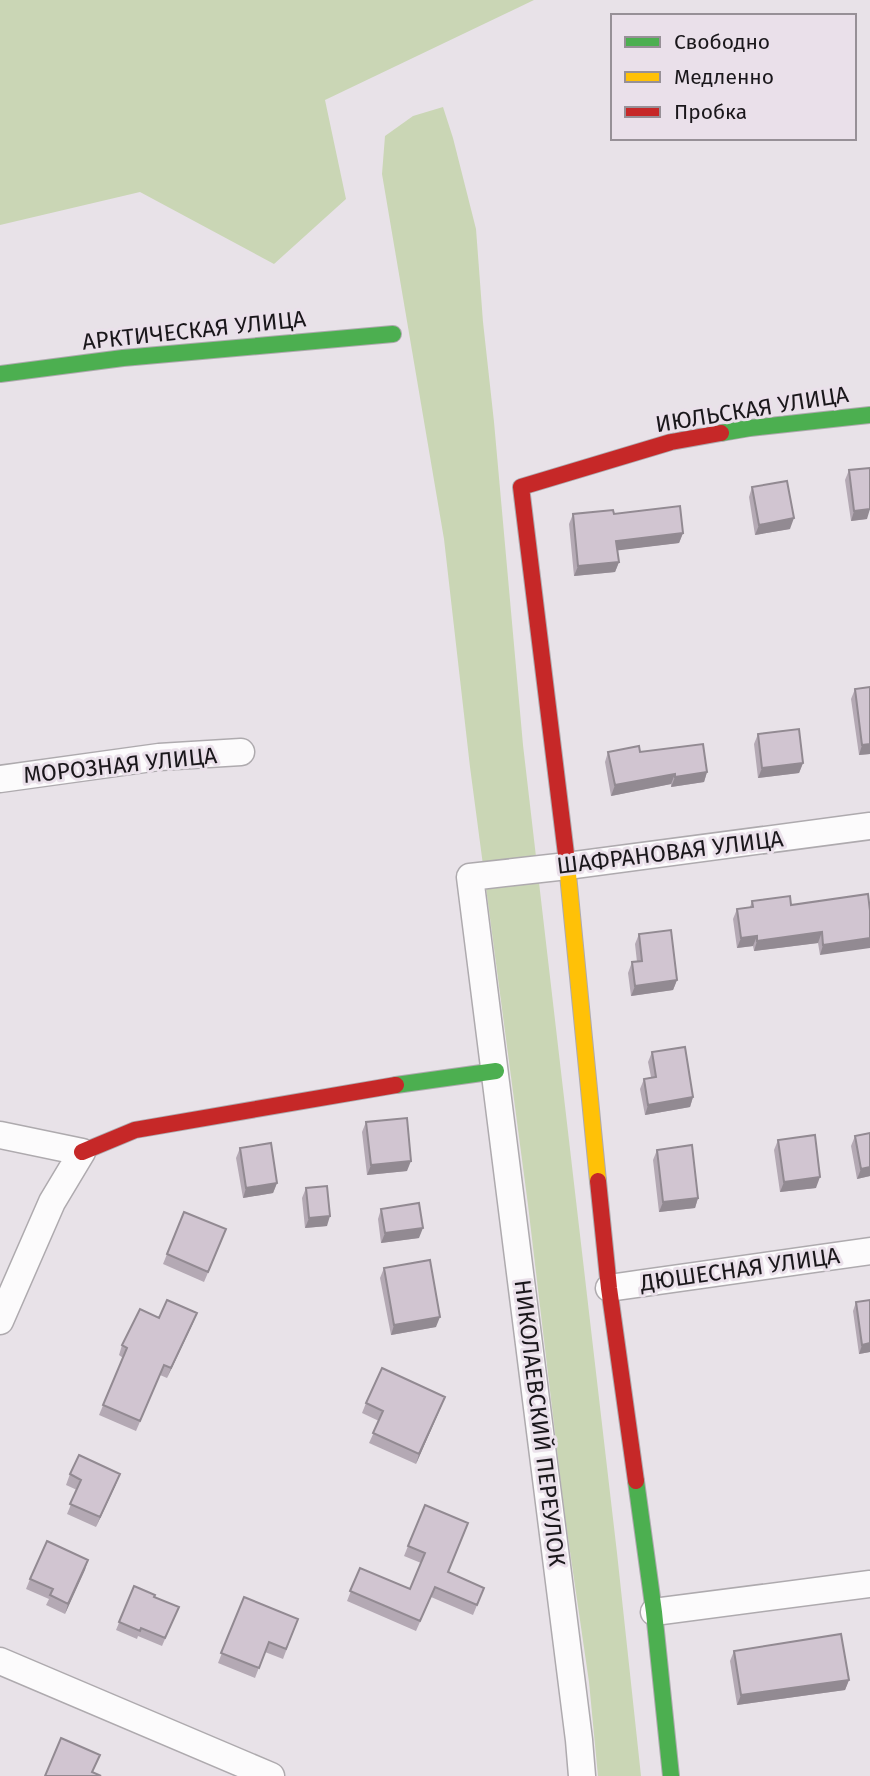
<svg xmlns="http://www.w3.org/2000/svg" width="870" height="1776" font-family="'Fira Sans',sans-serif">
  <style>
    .green { fill: #cad6b5 }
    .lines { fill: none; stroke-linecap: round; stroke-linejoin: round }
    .street-casing { stroke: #aeaaae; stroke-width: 29 }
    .fast-casing { stroke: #aeaaae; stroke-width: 18 }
    .slow-casing { stroke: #aeaaae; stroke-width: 18 }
    .jam-casing { stroke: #aeaaae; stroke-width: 18 }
    .street { stroke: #fcfbfc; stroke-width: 26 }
    .fast { stroke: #4caf50; stroke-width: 16 }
    .slow { stroke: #ffc107; stroke-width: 16 }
    .jam { stroke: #c62828; stroke-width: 16 }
    .wall { fill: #b4a9b4 }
    .shaded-wall { fill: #928a92 }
    .building { fill: #d1c5d1; stroke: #928a92; stroke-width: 2 }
    .labels { text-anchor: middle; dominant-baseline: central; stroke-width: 6; stroke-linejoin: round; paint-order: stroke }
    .street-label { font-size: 23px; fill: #1a171b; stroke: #eae0ea }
  </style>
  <rect width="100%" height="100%" fill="#e8e2e8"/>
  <path class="green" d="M0 0H534L325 100 346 199 274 264 140 192 0 225Z
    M443 107 453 138 476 229 483 322 494 422 523 745 617 1553 641 1776H598L589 1682 565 1517 528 1205 470 767 444 539 382 174 385 136 413 116Z"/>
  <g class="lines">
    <defs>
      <path id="street" d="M0 779 159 757 241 752
        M0 1135 82 1152 52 1202 0 1321
        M609 1288 870 1251
        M654 1612 870 1584
        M0 1661 271 1776
        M582 1776 579 1740 470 877 567 866 870 826"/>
      <path id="fast" d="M0 374 123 358 393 334
        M721 433 750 428 870 415
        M396 1085 496 1071
        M636 1481 654 1612 671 1776"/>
      <path id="slow" d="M566 854 598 1181"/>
      <path id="jam" d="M566 854 521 487 671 442 721 433
        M82 1152 135 1130 396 1085
        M598 1181 609 1288 636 1481"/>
    </defs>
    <use href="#street" class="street-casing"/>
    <use href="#fast" class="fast-casing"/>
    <use href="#slow" class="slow-casing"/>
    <use href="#jam" class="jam-casing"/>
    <use href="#street" class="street"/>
    <use href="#fast" class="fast"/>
    <use href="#slow" class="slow"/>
    <use href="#jam" class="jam"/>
  </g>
  <path class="wall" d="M849 470 867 519 851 521 845 480Z
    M752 487 790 529 755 535 749 497Z
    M573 514H614L683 533 679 543 617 550 619 562 615 572 574 576 569 524Z
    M870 687V754L859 755 851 699 855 689Z
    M758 734 803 763 799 773 758 778 754 744Z
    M608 752H640L707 772 704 782 671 787V784L611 796 605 762Z
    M868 894 820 955 818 943 754 951 753 946 737 948 733 919 737 909 750 907 752 901 791 905Z
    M639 934 677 980 673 990 631 996 628 973 632 962H637L635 944Z
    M652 1052 693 1097 690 1107 645 1115 640 1089 644 1079 651 1077 648 1062Z
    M366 1122 407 1171 367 1175 362 1132Z
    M855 1136 870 1176 857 1179 851 1146Z
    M778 1140 816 1188 780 1192 774 1150Z
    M240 1148 277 1183 273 1193 243 1198 236 1158Z
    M657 1150 698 1198 695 1208 659 1212 653 1160Z
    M306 1188 327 1226 305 1228 302 1198Z
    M381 1209 419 1238 381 1243 378 1219Z
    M222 1240 204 1282 163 1264 167 1254Z
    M384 1268 436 1327 391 1335 380 1278Z
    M870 1300V1352L859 1354 853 1311 856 1302Z
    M159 1318 193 1323 167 1378 160 1375 136 1431 99 1415 123 1358 119 1355 122 1345Z
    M366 1403 441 1407 416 1464 369 1443 379 1421 362 1413Z
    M70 1474 116 1484 96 1527 67 1514 77 1490 66 1485Z
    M468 1523 448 1572 484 1588 473 1615 431 1597 416 1631 347 1601 360 1568 410 1589 421 1563 404 1556 408 1546Z
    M88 1560 65 1614 46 1605 49 1599 26 1589 30 1579Z
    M134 1586 154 1597 179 1607 162 1646 138 1636 137 1639 116 1630Z
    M244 1597 298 1619 283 1659 265 1652 255 1678 218 1663Z
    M734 1651 849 1680 845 1690 737 1705 730 1661Z"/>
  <path class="shaded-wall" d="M870 509 867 519 851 521 854 511Z
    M794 518 790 529 755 535 759 525Z
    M683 533 679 543 613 551 616 541Z
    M619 562 615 572 574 576 578 566Z
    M870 744V754L859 755 862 745Z
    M803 763 799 773 758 778 762 768Z
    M707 772 704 782 671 787 675 777Z
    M675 774 671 784 611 796 615 785Z
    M822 932 818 943 754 951 757 941Z
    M757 936 753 946 737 948 741 938Z
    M870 938V948L820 955 823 945Z
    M677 980 673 990 631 996 635 986Z
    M693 1097 690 1107 645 1115 648 1105Z
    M411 1161 407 1171 367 1175 371 1165Z
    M870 1167V1176L857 1179 861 1169Z
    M820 1177 816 1188 780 1192 784 1182Z
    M277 1183 273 1193 243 1198 246 1188Z
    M698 1198 695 1208 659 1212 663 1202Z
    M330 1216 327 1226 305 1228 309 1218Z
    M423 1228 419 1238 381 1243 385 1233Z
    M197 1313 193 1323 167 1378 171 1368Z
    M440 1317 436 1327 391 1335 394 1325Z
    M870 1343V1352L859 1354 862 1345Z
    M445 1397 441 1407 416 1464 419 1454Z
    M120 1474 116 1484 96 1527 100 1517Z
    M88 1560 85 1570 65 1614 68 1604Z
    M849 1680 845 1690 737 1705 741 1695Z"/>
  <path class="building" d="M870 468V509L854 511 849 470Z
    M787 481 794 518 759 525 752 487Z
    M680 506 683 533 616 541 619 562 578 566 573 514 613 510 614 514Z
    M870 687V744L862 745 855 689Z
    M799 729 803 763 762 768 758 734Z
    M703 744 707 772 675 777V774L615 785 608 752 639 746 640 752Z
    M868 894 870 911V938L823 945 822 932 757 941V936L741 938 737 909 753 907 752 901 790 896 791 905Z
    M671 930 677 980 635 986 632 962 642 961 639 934Z
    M685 1047 693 1097 648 1105 644 1079 656 1077 652 1052Z
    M407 1118 411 1161 371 1165 366 1122Z
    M870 1133V1167L861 1169 855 1136Z
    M815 1135 820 1177 784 1182 778 1140Z
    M271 1143 277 1183 246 1188 240 1148Z
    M692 1145 698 1198 663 1202 657 1150Z
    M327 1186 330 1216 309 1218 306 1188Z
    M419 1203 423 1228 385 1233 381 1209Z
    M184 1212 226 1229 208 1272 167 1254Z
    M430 1260 440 1317 394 1325 384 1268Z
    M167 1300 197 1313 171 1368 164 1365 140 1421 103 1405 127 1348 122 1345 140 1309 159 1318Z
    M870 1300V1343L862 1345 856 1302Z
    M382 1368 445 1397 419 1454 373 1433 383 1411 366 1403Z
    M79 1455 120 1474 100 1517 70 1504 81 1480 70 1474Z
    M425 1505 468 1523 448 1572 484 1588 477 1605 435 1587 420 1621 350 1591 360 1568 410 1589 425 1553 408 1546Z
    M47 1541 88 1560 68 1604 50 1595 53 1589 30 1579Z
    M134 1586 155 1595 154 1597 179 1607 165 1638 141 1628 140 1631 119 1622Z
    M244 1597 298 1619 286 1649 269 1642 259 1668 221 1653Z
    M841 1634 849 1680 741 1695 734 1651Z
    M61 1738 100 1755 92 1772 101 1776H45Z"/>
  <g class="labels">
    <g class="street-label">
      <text transform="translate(194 330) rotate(-6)">АРКТИЧЕСКАЯ УЛИЦА</text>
      <text transform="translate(752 409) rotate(-9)">ИЮЛЬСКАЯ УЛИЦА</text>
      <text transform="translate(120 765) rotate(-6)">МОРОЗНАЯ УЛИЦА</text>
      <text transform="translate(670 852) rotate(-7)">ШАФРАНОВАЯ УЛИЦА</text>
      <text transform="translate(740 1269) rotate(-8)">ДЮШЕСНАЯ УЛИЦА</text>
      <text transform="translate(540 1423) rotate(83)">НИКОЛАЕВСКИЙ ПЕРЕУЛОК</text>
    </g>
  </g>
  <rect x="611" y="14" width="245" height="126" fill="#eae0ea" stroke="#979097" stroke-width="2"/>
  <rect x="625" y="37" width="35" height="10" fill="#4caf50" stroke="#979097" stroke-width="2"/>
  <text x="674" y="49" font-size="21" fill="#1a171b">Свободно</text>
  <rect x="625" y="72" width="35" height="10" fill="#ffc107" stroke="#979097" stroke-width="2"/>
  <text x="674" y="84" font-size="21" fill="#1a171b">Медленно</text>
  <rect x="625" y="107" width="35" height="10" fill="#c62828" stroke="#979097" stroke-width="2"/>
  <text x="674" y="119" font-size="21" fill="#1a171b">Пробка</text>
</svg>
